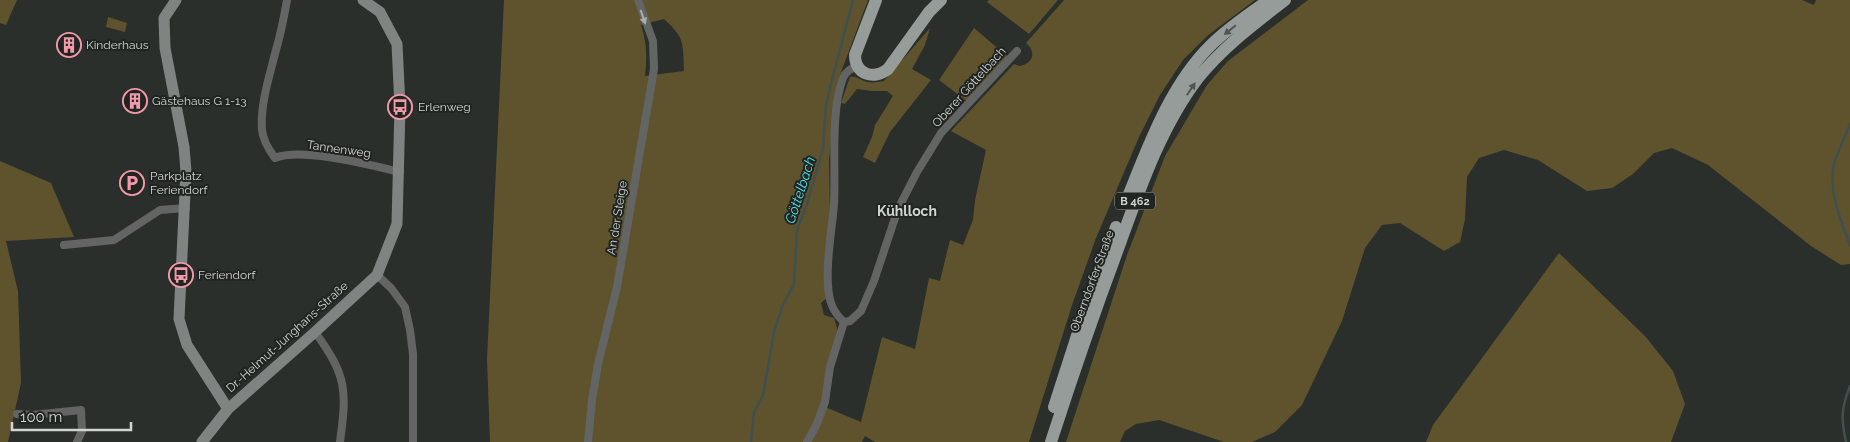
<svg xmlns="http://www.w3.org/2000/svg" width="1850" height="442" font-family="Raleway,sans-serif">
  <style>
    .green { fill: #5f532d; fill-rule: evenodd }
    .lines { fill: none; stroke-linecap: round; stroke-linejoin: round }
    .stream { stroke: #3f5051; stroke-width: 2.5 }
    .street { stroke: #626564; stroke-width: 8 }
    .secondary { stroke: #7f8483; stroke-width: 11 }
    .primary { stroke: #959c9a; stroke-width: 12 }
    .oneway { fill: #aaaeac }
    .oneway2 { fill: #4f5551 }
    .labels { text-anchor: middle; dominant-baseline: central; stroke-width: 4; stroke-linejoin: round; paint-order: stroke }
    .shield { fill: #212521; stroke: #9ca09d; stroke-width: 1 }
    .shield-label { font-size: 11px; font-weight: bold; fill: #d1d5d2 }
    .poi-label { font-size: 12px; fill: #d1d5d2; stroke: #212521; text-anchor: start }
    .street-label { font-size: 12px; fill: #d1d5d2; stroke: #212521 }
    .water-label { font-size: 14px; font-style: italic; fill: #4edcec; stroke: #212521 }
    .neighbourhood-label { font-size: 14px; font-weight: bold; fill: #d1d5d2; stroke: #212521 }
  </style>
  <rect width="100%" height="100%" fill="#2a2f2b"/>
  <path class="green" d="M0 0H17L6 25 0 23Z
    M504 0H868L837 83 829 160 830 218 827 298 821 303 824 315 834 318 837 328V342L822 406 805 442H490L487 359ZM664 19C685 38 683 44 684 71L645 76C647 58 647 43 641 25Z
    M989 0H1058L1029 34 987 2Z
    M1064 0H1255L1207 36 1183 60 1160 95 1139 137 1096 238 1072 305 1029 442H875L865 436 862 442H810L825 407 861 422 882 337 915 349 929 278 940 281 950 240 963 245 973 220 975 200 986 150 951 131 1014 64 1019 66C1033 64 1037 52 1026 43Z
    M1308 0H1802L1814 5 1816 0H1850V264L1841 265 1811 246 1708 165 1672 148 1654 153 1633 174 1612 188 1587 191 1538 160 1504 150 1479 158 1467 177 1465 219 1460 242 1444 251 1400 223 1382 225 1365 248 1342 321 1302 405 1275 432 1252 442H1224L1159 420 1136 424 1125 431 1120 442H1066L1127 255 1165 156 1207 85 1228 61Z
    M108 17 127 23 125 32 106 27Z
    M930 28 925 45 912 69 931 80 890 132 875 163 863 157 872 137 875 125 893 96 887 91H872L857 89 845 104 841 103 850 77C857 76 860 80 867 82 872 83 878 82 884 81Z
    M974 28 1008 57 968 102 939 80Z
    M0 161 51 183 74 237 6 241 18 291 21 383 8 442H0Z
    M1559 253 1645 336 1673 371 1685 404 1671 442H1426L1433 425Z"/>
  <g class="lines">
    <path class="stream" d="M1850 124C1845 137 1838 151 1834 164 1828 191 1841 221 1850 245
      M751 442 754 412 763 395 774 332 782 307 794 284 797 230 807 204 823 149 826 106 830 88 853 0
      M1846 442C1841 419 1841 409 1850 386"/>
    <path class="street" d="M287 0C284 17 281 33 276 50 270 74 260 104 262 130 263 141 269 150 275 158 301 147 370 165 400 172
      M857 66C851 69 846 71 843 78 830 112 836 167 834 204 832 231 826 258 828 285 829 301 832 311 844 322L850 321 861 311 874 281 898 209 917 172 941 133 1017 51
      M64 245 114 240 160 210 186 208
      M377 275 391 288 405 307 410 330 413 354V442
      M315 332C347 376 347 390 340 442
      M17 414 33 415 81 410 82 431 77 442
      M588 442 592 400 598 364 617 287 654 69 653 41 638 0
      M807 442 816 426 825 402 830 367 844 322"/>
    <path class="secondary" d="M176 0 164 18 165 48 184 147 186 171 179 319 187 345 228 409
      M202 442 228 409 315 332 377 275 397 224 400 107 397 44 380 12 363 0"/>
    <path class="primary" d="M876 0 855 55C855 75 874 80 888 69L929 12 941 0
      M1127 199C1148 147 1170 85 1211 45 1228 28 1249 14 1269 0
      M1054 407 1083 317 1116 227
      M1051 442C1072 377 1094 313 1118 249 1139 191 1160 128 1198 78 1223 47 1254 24 1285 0"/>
  </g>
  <defs><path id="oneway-solid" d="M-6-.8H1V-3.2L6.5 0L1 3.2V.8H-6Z" transform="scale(1.25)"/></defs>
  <use class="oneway" href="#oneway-solid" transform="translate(643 17) rotate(71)"/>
  <g class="oneway2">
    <use href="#oneway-solid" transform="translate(1230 30) rotate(141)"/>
    <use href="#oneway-solid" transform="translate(1191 89) rotate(-56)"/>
  </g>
  <defs>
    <symbol id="building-ring" viewBox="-11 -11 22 22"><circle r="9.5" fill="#212521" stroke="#f39aaa" stroke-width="1.5"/><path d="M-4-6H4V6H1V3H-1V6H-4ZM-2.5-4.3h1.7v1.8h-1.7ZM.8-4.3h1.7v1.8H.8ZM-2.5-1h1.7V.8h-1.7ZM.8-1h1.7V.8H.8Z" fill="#f39aaa"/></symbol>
    <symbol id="bus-ring" viewBox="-11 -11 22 22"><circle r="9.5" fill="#212521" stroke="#f39aaa" stroke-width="1.5"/><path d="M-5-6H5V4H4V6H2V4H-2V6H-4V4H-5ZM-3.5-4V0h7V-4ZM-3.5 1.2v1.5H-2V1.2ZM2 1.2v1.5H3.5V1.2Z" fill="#f39aaa"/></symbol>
    <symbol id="parking-ring" viewBox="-11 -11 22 22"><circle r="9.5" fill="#212521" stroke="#f39aaa" stroke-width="1.5"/><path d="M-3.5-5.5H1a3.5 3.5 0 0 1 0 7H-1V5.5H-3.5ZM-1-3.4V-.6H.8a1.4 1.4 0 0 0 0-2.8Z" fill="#f39aaa"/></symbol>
  </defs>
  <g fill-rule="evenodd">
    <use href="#building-ring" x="55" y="31" width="28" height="28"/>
    <use href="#building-ring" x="121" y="87" width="28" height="28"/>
    <use href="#bus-ring" x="386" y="93" width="28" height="28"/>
    <use href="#parking-ring" x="118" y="169" width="28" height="28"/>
    <use href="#bus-ring" x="167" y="261" width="28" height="28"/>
  </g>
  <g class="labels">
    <rect class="shield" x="1115" y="192.5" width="40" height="17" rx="4"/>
    <g class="shield-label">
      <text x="1135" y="201">B 462</text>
    </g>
    <g class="poi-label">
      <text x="86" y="45">Kinderhaus</text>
      <text x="152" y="101">Gästehaus G 1-13</text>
      <text x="418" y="107">Erlenweg</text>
      <text x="150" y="176">Parkplatz<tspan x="150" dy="14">Feriendorf</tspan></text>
      <text x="198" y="275">Feriendorf</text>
    </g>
    <g class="street-label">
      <text transform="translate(969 87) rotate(-48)">Oberer Göttelbach</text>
      <text transform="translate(339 149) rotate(8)">Tannenweg</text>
      <text transform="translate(617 218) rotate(-81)">An der Steige</text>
      <text transform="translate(1092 281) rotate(-70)">Oberndorfer Straße</text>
      <text transform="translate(287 337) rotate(-42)">Dr.-Helmut-Junghans-Straße</text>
    </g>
    <g class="water-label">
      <text transform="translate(800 190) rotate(-72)">Göttelbach</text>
    </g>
    <g class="neighbourhood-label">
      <text x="907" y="211">Kühlloch</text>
    </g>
  </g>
  <path d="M12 422v8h119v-8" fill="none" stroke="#d1d5d2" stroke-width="2.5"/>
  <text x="20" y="422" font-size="15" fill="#d1d5d2" stroke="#212521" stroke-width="4" paint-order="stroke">100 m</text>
</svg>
